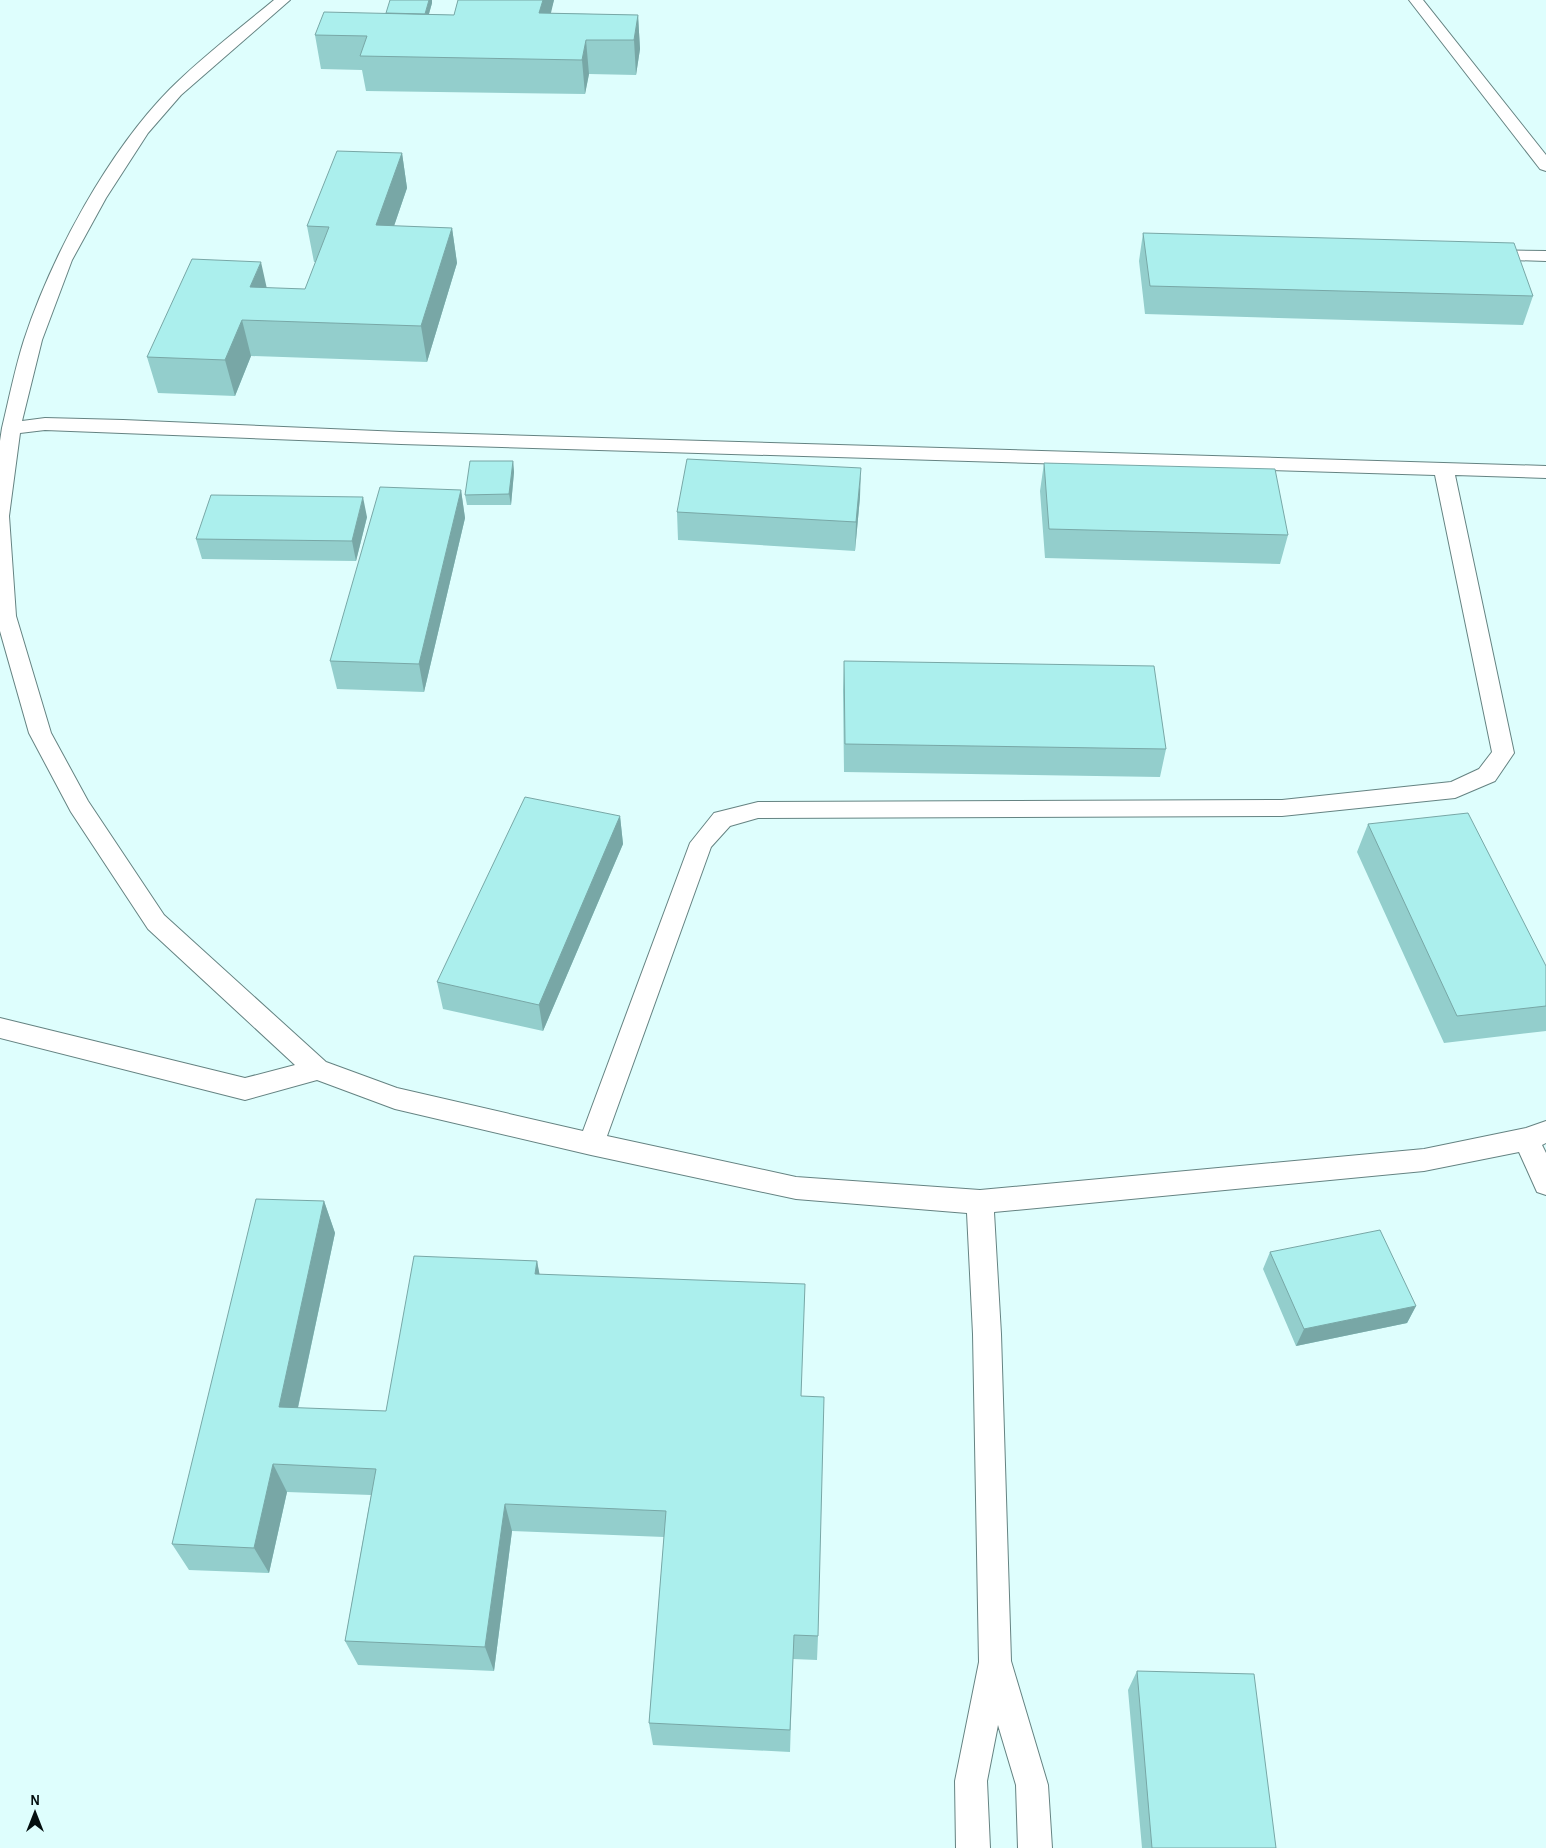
<svg xmlns="http://www.w3.org/2000/svg" width="1546" height="1848" font-family="'Alegreya Sans',sans-serif">
  <style>
    .lines { fill: none; stroke-linecap: round; stroke-linejoin: round }
    .service-casing { stroke: #658382; stroke-width: 2 }
    .service { fill: #fff; fill-rule: evenodd }
    .wall { fill: #93cecc }
    .shaded-wall { fill: #78a7a6 }
    .building { fill: #abefed; stroke: #78a7a6 }
  </style>
  <rect width="100%" height="100%" fill="#defefd"/>
  <g class="lines">
    <defs>
      <path id="service" d="M274 0H290L181 95 148 133 106 198 72 260 42 340 22 421 45 418 123 420 401 432 1546 466V478L1455 475 1514 753 1495 781 1455 798 1282 816 758 818 730 826 711 847 607 1136 796 1177 980 1190 1424 1149 1526 1128 1546 1121V1143L1542 1145 1546 1153V1195L1537 1192 1519 1152 1424 1171 994 1212 1001 1334 1011 1661 1048 1785 1052 1848H1018L1016 1785 998 1725 987 1781 990 1848H956L955 1781 979 1662 973 1334 967 1213 796 1199 591 1155 395 1109 317 1080 245 1100 0 1038V1018L245 1078 295 1065 148 929 71 812 29 733 0 631V441L2 428C9 399 15 368 24 340 52 255 108 152 170 89 202 57 239 29 274 0ZM45 430 401 444 1435 475 1492 752 1479 769 1451 782 1282 800 758 802 714 813 690 843 583 1131 397 1088 326 1062 164 915 88 801 51 733 16 616 9 516 20 433Z
        M1409 0H1423L1546 155V171L1540 169Z
        M1485 250 1546 251V261L1479 259 1477 255 1479 251Z"/>
    </defs>
    <use href="#service" class="service-casing"/>
    <use href="#service" class="service"/>
  </g>
  <path class="wall" d="M429 0H432V3L429 14 454 15 458 0H554L550 13 638 15 640 49 636 75 589 74 585 94 366 91 362 70 321 69 315 35Z
    M402 153 407 188 394 226 452 228 457 263 427 362 251 356 235 396 158 393 147 357 267 288 305 289 316 262H314L307 226Z
    M1143 233 1533 296 1523 325 1145 314 1139 261Z
    M513 461 514 472 511 505H467L465 495Z
    M1044 463 1288 535 1280 564 1045 558 1040 491Z
    M461 490 465 518 424 692 337 689 330 661Z
    M860 497 855 551 678 540 677 512Z
    M367 517 356 561 202 559 196 539Z
    M844 661 1166 749 1160 777 844 772 843 690Z
    M620 816 623 844 543 1031 443 1009 437 982Z
    M1368 824 1546 966V1031L1444 1043 1357 852Z
    M324 1201 335 1233 298 1408 386 1411 537 1261 539 1274 801 1396 818 1636 817 1660 793 1659 790 1752 653 1745 649 1723 664 1537 512 1531 494 1671 358 1665 345 1641 371 1495 287 1492 269 1573 189 1570 172 1544Z
    M1270 1252 1416 1306 1407 1323 1296 1346 1263 1269Z
    M1137 1671 1276 1848H1142L1128 1690Z"/>
  <path class="shaded-wall" d="M429 0H432V3L424 31 423 22Z
    M543 0H554L543 47 539 13Z
    M638 15 640 49 636 75 634 40Z
    M586 40 589 74 585 94 582 60Z
    M402 153 407 188 382 261 376 225Z
    M452 228 457 263 427 362 421 326Z
    M261 262 269 298 250 287Z
    M242 320 251 356 235 396 225 360Z
    M513 461 514 472 511 505 509 494Z
    M861 468 860 497 855 551 856 522Z
    M461 490 465 518 424 692 419 664Z
    M363 497 367 517 356 561 352 541Z
    M620 816 623 844 543 1031 539 1005Z
    M324 1201 335 1233 292 1435 279 1407Z
    M537 1261 543 1292 535 1274Z
    M1416 1306 1407 1323 1296 1346 1304 1329Z
    M273 1464 287 1492 269 1573 254 1548Z
    M505 1504 512 1531 494 1671 485 1647Z"/>
  <path class="building" d="M390 0H429L425 14 386 13Z
    M458 0H543L539 13 638 15 634 40H586L582 60 360 56 367 36 315 35 324 12 454 15Z
    M337 151 402 153 376 225 452 228 421 326 242 320 225 360 147 357 192 259 261 262 250 287 305 289 329 227 307 226Z
    M1143 233 1514 243 1533 296 1150 286Z
    M687 459 861 468 856 522 677 512Z
    M470 461H513L509 494 465 495Z
    M1044 463 1275 469 1288 535 1049 529Z
    M380 487 461 490 419 664 330 661Z
    M211 495 363 497 352 541 196 539Z
    M844 661 1154 666 1166 749 845 744Z
    M525 797 620 816 539 1005 437 982Z
    M1468 813 1546 966V1006L1457 1016 1368 824Z
    M256 1199 324 1201 279 1407 386 1411 414 1256 537 1261 535 1274 805 1284 801 1396 824 1397 818 1636 794 1635 790 1730 649 1723 666 1511 505 1504 485 1647 345 1641 376 1469 273 1464 254 1548 172 1544Z
    M1380 1230 1416 1306 1304 1329 1270 1252Z
    M1137 1671 1254 1674 1276 1848H1152Z"/>
  <g transform="translate(35 1813)" stroke="#defefd" stroke-width="4" paint-order="stroke">
  <path d="M0-4L9 19L0 12L-9 19Z" fill="#040f0f"/>
  <text y="-8" font-size="14" font-weight="bold" text-anchor="middle" fill="#040f0f">N</text>
  </g>
</svg>
